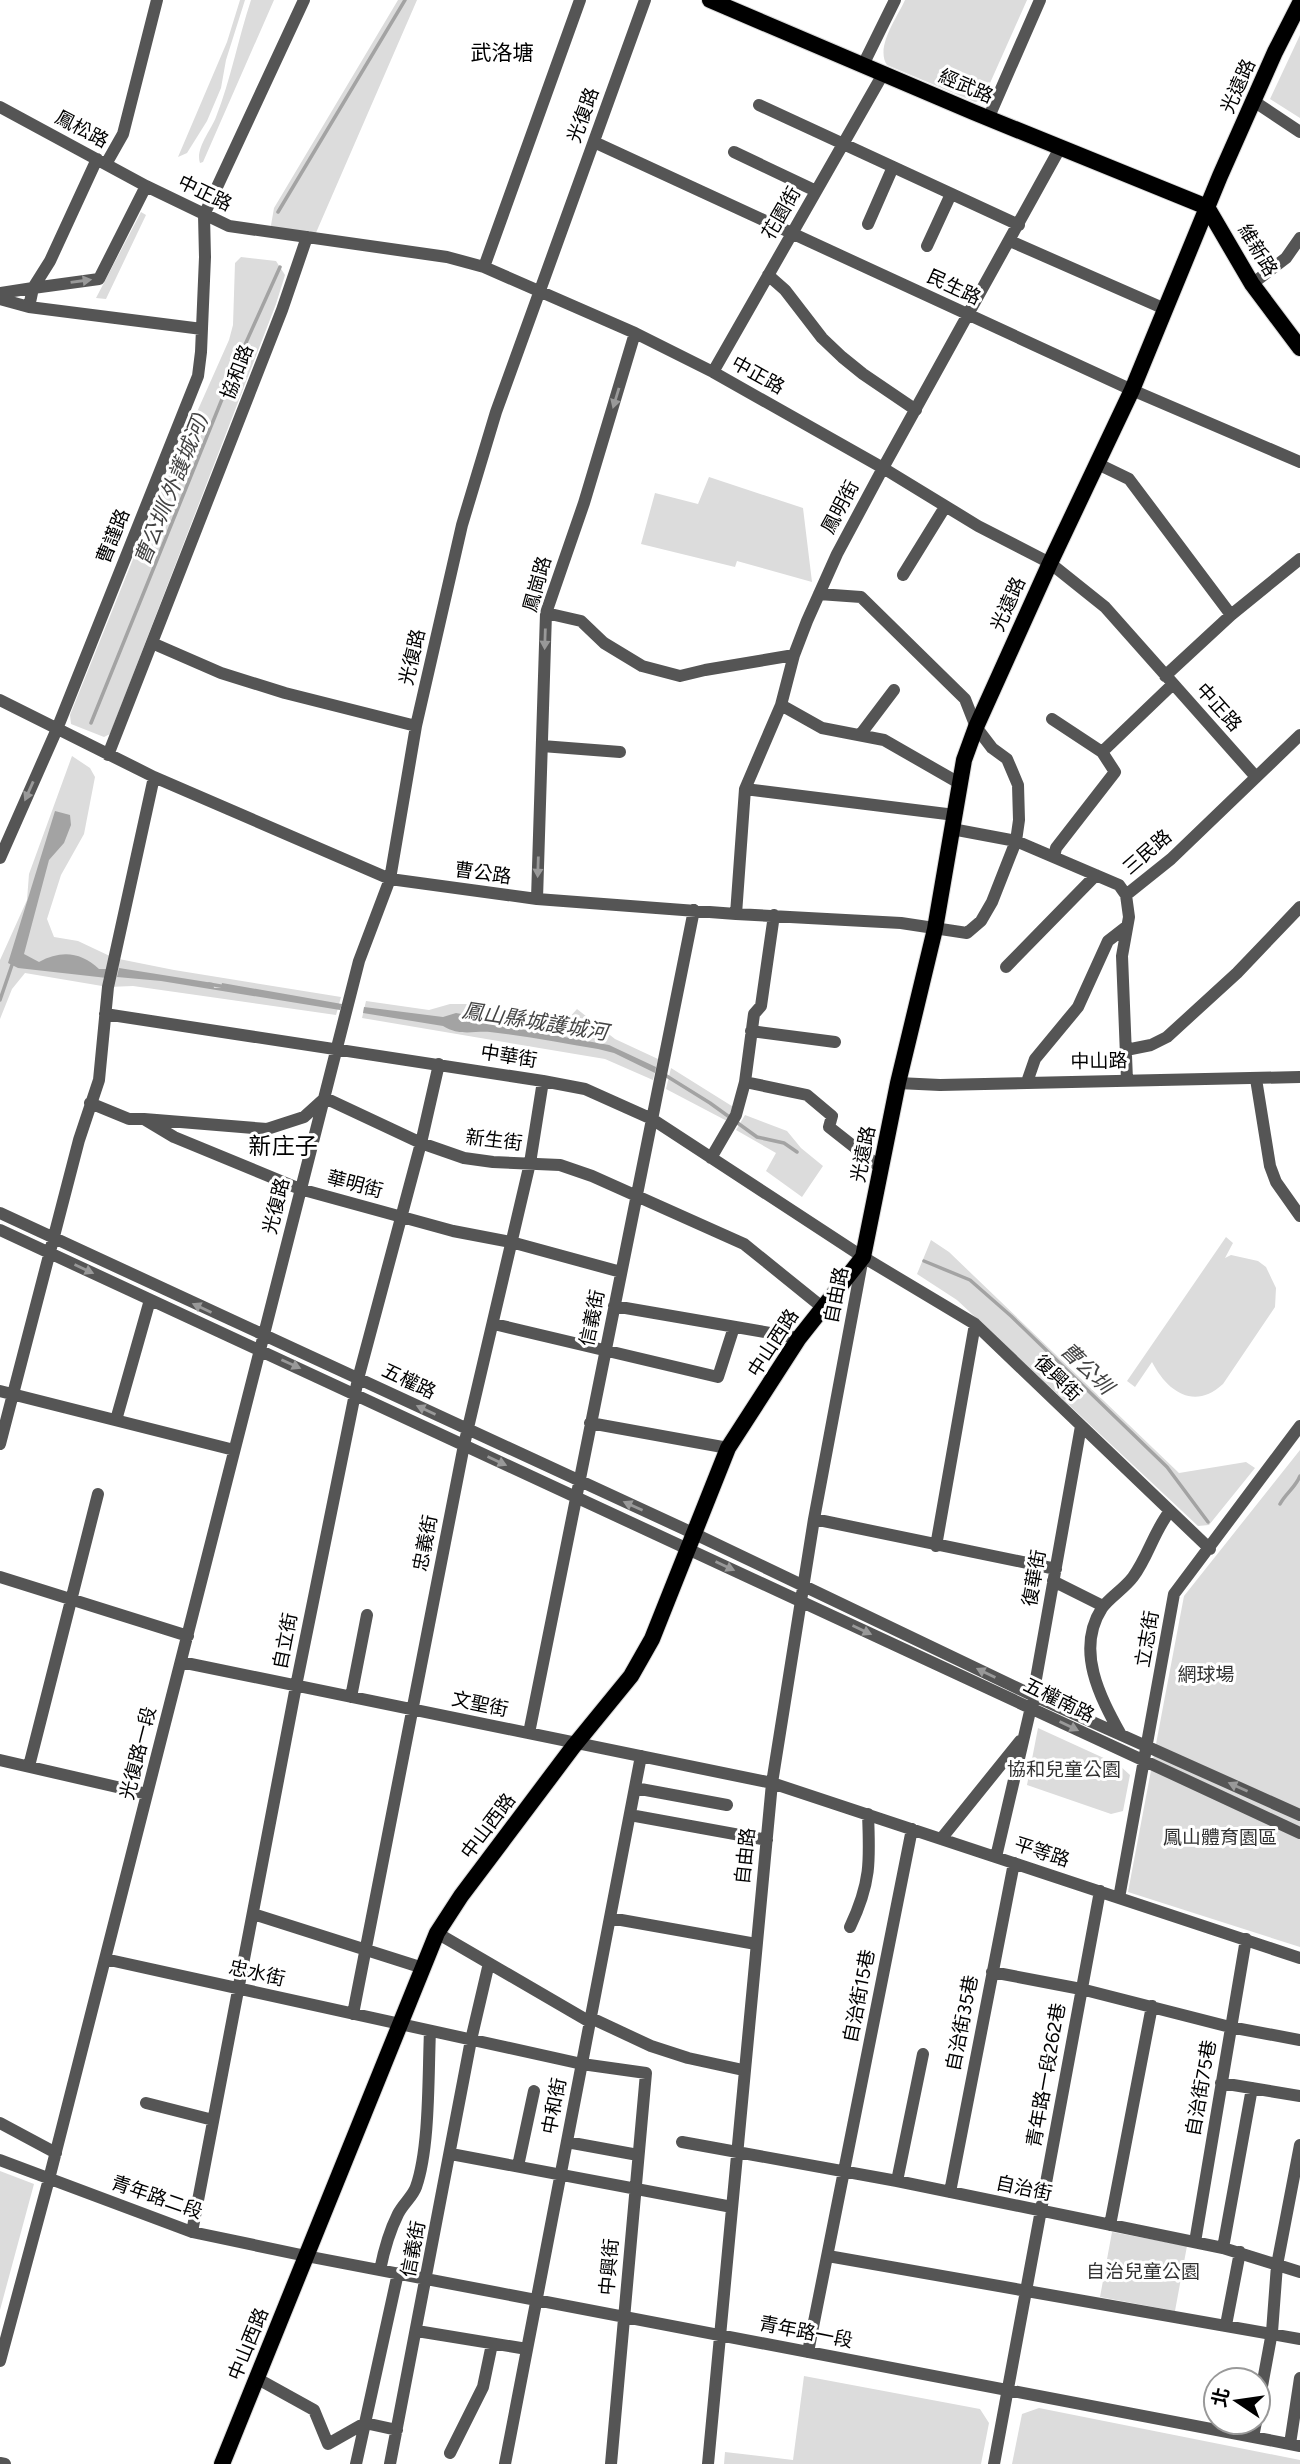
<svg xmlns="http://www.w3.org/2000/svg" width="1300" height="2464" font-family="Figtree,'Noto Sans TC',sans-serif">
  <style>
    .green { fill: #dcdcdc }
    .water { fill: #a3a3a3 }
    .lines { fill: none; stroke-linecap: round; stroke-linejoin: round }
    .stream { stroke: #a3a3a3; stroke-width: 3.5 }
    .major-casing { stroke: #dbdbdb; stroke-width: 18 }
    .minor { stroke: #555; stroke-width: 12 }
    .major { stroke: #000; stroke-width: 16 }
    .oneway { fill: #999 }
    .labels { text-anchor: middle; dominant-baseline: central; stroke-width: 6; stroke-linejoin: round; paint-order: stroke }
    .street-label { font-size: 19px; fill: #000; stroke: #fff }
    .park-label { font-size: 19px; fill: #333; stroke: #fff }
    .neighbourhood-label { font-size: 21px; fill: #000; stroke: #fff }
    .water-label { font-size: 21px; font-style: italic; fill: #444; stroke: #fff }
    .quarter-label { font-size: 23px; fill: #000; stroke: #fff }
  </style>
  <rect width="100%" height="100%" fill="#fff"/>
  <path class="green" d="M240 0H245L226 60 221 88 207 121 187 153 178 157 227 42Z
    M251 0H274L203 162 200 163C195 149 211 130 216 117 231 79 238 39 251 0Z
    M398 0H417L315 235 270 231 274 208Z
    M905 0H1027L982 101 975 102 887 65C875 47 897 18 905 0Z
    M1300 35V118L1270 99Z
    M141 212 146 215 106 299 96 298Z
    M241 257 276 261 285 275 276 304 110 734 104 737 71 724 70 715 148 522 229 340 233 325 235 263Z
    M709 477 803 508 812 582 737 561 735 567 641 544 655 493 698 504Z
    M72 756 90 768 95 777 84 834 61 875 47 919 54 937 78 941 114 958 174 970 341 997 336 1015 133 986 108 987 25 973 12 989 0 1019V960L27 900 29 874Z
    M366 1001 429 1010 450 1004H469L484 1008 499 1019 559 1029 577 1009 615 1039 658 1059 653 1080 605 1059 362 1018Z
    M671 1068 735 1108 727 1121 666 1089Z
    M745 1115 787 1131 801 1148 823 1166 802 1197 766 1171 776 1153 736 1130Z
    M1226 1237 1233 1243 1225 1258 1231 1255 1258 1261 1266 1267 1276 1288 1275 1307 1223 1384C1194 1411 1167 1391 1152 1362L1135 1387 1127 1381Z
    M931 1240 949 1252 1179 1473 1246 1462 1255 1468 1209 1525 1198 1526 957 1300 917 1274Z
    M1300 1450V1947L1128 1892 1184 1596Z
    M1038 1728 1119 1765 1130 1775 1123 1811 1111 1814 1027 1785Z
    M0 2171 34 2184 0 2310Z
    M1112 2232 1187 2246 1175 2311 1100 2297Z
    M804 2376 980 2409 989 2423 981 2464H724L725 2452 793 2460Z
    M1039 2408 1300 2460V2464H1012L1022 2414Z"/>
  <path class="water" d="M55 811 70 815 71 825 64 843 49 860 24 954 39 962C61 950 81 952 99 969H109L107 978 18 968 8 963Z
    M119 968 213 983 214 988H221L222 983 342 1004 340 1010 161 981 117 977Z
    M364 1007 443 1017 456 1013 478 1017 491 1024 609 1045 656 1067 655 1073 614 1053 598 1049C562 1043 526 1036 490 1032 472 1031 459 1036 443 1026L363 1013Z"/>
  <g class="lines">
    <path class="stream" d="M278 212 405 0
      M91 723 235 367 280 267
      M209 984 226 987
      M0 1000 13 962
      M665 1075 710 1103 757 1137 784 1143 797 1152
      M924 1261 970 1280 1011 1316 1167 1467 1208 1522
      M1280 1504C1286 1493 1295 1488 1300 1476"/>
    <defs>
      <path id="major" d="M710 0 973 112 1207 207
        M1207 207 1252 284 1300 348
        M222 2464 437 1933 461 1896 573 1747 631 1676 652 1639 728 1448 799 1338 863 1257 898 1083 935 929 964 760 976 727 1050 563 1132 390 1220 176 1275 52 1300 3"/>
    </defs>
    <use href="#major" class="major-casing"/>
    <path class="minor" d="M863 65 895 0
      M1255 102 1300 132
      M759 105 1019 225
      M0 107 146 186 229 226 447 257 484 267 635 333 713 372 883 468 978 526 1050 563 1105 607 1256 777
      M988 119 1040 0
      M594 142 1132 390 1300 462
      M734 152 816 191
      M106 164 123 134 157 0
      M868 224 893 167
      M1010 241 1165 309
      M927 246 951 194
      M484 267 580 0
      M768 275 785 290 822 338 842 357 863 374 916 410
      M1252 284 1286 258 1300 238
      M0 293 33 288 50 261 97 159
      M0 299 29 307 202 329
      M29 307 33 288 99 279 146 186
      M713 372 883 74
      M1098 464 1129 479 1231 615
      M903 575 945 507
      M546 613 581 621 604 643 642 666 680 676 705 670 794 655
      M152 643 221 673 285 693 416 726
      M1165 676 1231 615 1300 559
      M0 700 154 777 390 879 537 899 736 914 901 923 967 933 981 921 992 902 1016 841 1019 820 1018 785 1007 759 992 748 976 727 965 699 861 597 819 594
      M781 705 822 728 884 740 959 783
      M1052 719 1102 752 1173 684
      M860 735 894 690
      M542 746 620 752
      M108 755 282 310 307 237
      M745 789 955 815
      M952 829 1016 841 1119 885 1126 895 1129 917 1122 956 1127 1080
      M1054 857 1056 848 1115 772 1102 752
      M0 858 57 729 198 376 201 352 205 257 204 215 304 0
      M1126 895 1171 859 1300 735
      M537 899 546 613 584 503 635 333
      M736 914 745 789 781 705 794 655 807 621 837 554 883 468 1060 148
      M1006 967 1096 875
      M105 1014 543 1081 585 1089 652 1119 863 1257 975 1324 1210 1549
      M751 1031 835 1042
      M1126 1050 1151 1045 1167 1037 1237 973 1300 907
      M1256 1079 1270 1166 1276 1182 1300 1216
      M745 1082 807 1095 832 1116 829 1127 881 1168
      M1027 1082 1035 1059 1078 1007 1108 941 1126 927
      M898 1083 940 1085 1300 1077
      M90 1103 129 1119H144L174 1137 300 1189 453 1231 511 1242 621 1272
      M144 1119 267 1129 304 1117 325 1098 421 1143 464 1158 493 1162 560 1165 592 1176 744 1244 822 1307
      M711 1158 736 1115 745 1082 754 1014 761 1006 774 915
      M0 1213 695 1534 1032 1695 1300 1815
      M0 1230 1300 1833
      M614 1306 799 1338
      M494 1324 718 1377 734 1327
      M0 1391 234 1450
      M116 1420 150 1300
      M590 1423 728 1448
      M0 1444 79 1140 99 1080 108 987 154 777
      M814 1519 1056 1569
      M936 1546 975 1324
      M0 1577 188 1636
      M1053 1581 1103 1606
      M181 1662 772 1783 1300 1958
      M351 1697 367 1615
      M529 1733 694 910
      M1121 1735C1100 1697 1075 1650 1102 1608 1110 1597 1124 1589 1133 1577 1148 1557 1154 1531 1170 1511
      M0 1760 147 1794
      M29 1766 98 1494
      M635 1788 727 1805
      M630 1815 767 1840
      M941 1839 1020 1741
      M996 1857 1031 1707 1081 1426
      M1119 1898 1174 1594 1300 1426
      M253 1914 423 1968
      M610 1918 756 1944
      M850 1927C871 1883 870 1861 868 1814
      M437 1933 590 2022
      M105 1959 582 2064 646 2073 611 2464
      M992 1972 1081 1989 1230 2027 1300 2040
      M353 2014 464 1445 530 1163 543 1081
      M591 2018 651 2046 688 2058 743 2070
      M1221 2083 1300 2096
      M146 2103 213 2120
      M0 2123 56 2153
      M567 2142 638 2155
      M682 2142 897 2181 1223 2248 1300 2272
      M451 2154 732 2207
      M0 2160 192 2232 306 2256 1300 2446
      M518 2166 534 2091
      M897 2181 923 2054
      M950 2192 1014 1863
      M1110 2225 1152 2006
      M192 2232 296 1686 358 1379 421 1143 439 1064
      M1195 2242 1246 1939
      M1223 2248 1252 2088
      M828 2256 1300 2339
      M380 2270C384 2250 389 2232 398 2214 403 2204 413 2196 416 2187 430 2147 428 2075 430 2031
      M1226 2325 1240 2252
      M417 2331 527 2349
      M808 2352 912 1829
      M0 2361 49 2179 359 961 390 879 416 726 462 525 496 412 645 0
      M258 2379 314 2410 328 2444 365 2423 397 2430
      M1258 2408 1272 2332 1277 2265 1300 2145
      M1253 2437 1256 2422
      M1290 2444 1300 2378
      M450 2453 483 2387 492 2344
      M0 2463 5 2464
      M356 2464 398 2273
      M390 2464 471 2040 489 1963
      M505 2464 641 1756
      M708 2464 772 1783 814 1519 863 1257
      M994 2464 1100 1891"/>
    <use href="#major" class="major"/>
  </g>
  <defs><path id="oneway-solid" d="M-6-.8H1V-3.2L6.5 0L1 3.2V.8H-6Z" transform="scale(1.75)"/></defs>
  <g class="oneway">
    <use href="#oneway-solid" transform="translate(81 281) rotate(-8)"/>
    <use href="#oneway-solid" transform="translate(616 398) rotate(107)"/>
    <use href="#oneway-solid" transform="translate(545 639) rotate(92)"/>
    <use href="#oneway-solid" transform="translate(29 791) rotate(114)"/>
    <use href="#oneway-solid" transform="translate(538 867) rotate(92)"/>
    <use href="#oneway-solid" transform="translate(84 1269) rotate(25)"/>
    <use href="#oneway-solid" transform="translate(202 1308) rotate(-155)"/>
    <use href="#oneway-solid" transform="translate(291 1364) rotate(24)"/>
    <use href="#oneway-solid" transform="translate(426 1410) rotate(-155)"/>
    <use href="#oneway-solid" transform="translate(497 1461) rotate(25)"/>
    <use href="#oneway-solid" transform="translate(633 1506) rotate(-156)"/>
    <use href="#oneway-solid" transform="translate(725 1566) rotate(25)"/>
    <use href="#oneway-solid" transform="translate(862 1630) rotate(25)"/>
    <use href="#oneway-solid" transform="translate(986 1673) rotate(-154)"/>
    <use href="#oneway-solid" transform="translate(1069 1726) rotate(26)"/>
    <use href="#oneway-solid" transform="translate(1238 1787) rotate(-156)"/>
  </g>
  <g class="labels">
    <g class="street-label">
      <text transform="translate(966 86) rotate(23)">經武路</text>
      <text transform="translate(1238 86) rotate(-66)">光遠路</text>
      <text transform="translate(583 115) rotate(-70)">光復路</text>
      <text transform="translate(82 129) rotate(28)">鳳松路</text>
      <text transform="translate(205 193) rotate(26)">中正路</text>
      <text transform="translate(781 213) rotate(-60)">花園街</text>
      <text transform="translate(1258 250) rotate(59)">維新路</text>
      <text transform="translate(954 287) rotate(25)">民生路</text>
      <text transform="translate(237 372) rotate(-69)">協和路</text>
      <text transform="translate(758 375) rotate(29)">中正路</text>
      <text transform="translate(840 507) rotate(-62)">鳳明街</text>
      <text transform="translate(113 536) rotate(-68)">曹謹路</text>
      <text transform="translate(537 584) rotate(-74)">鳳崗路</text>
      <text transform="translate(1008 604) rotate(-66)">光遠路</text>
      <text transform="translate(412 657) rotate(-77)">光復路</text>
      <text transform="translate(1219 707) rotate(48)">中正路</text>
      <text transform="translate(1147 852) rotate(-41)">三民路</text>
      <text transform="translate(483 873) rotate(8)">曹公路</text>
      <text transform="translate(509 1056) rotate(9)">中華街</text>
      <text transform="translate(1099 1061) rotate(-1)">中山路</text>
      <text transform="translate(494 1140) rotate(7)">新生街</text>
      <text transform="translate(863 1154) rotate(-79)">光遠路</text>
      <text transform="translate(355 1184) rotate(15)">華明街</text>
      <text transform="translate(276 1206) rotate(-76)">光復路</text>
      <text transform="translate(836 1295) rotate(-79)">自由路</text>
      <text transform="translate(592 1318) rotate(-78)">信義街</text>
      <text transform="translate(773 1343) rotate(-57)">中山西路</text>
      <text transform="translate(1058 1378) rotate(44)">復興街</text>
      <text transform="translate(409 1381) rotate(25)">五權路</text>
      <text transform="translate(425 1543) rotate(-79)">忠義街</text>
      <text transform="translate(1034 1578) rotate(-80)">復華街</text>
      <text transform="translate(1147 1639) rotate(-80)">立志街</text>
      <text transform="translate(285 1641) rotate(-79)">自立街</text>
      <text transform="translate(1059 1700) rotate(26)">五權南路</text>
      <text transform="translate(480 1704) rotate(12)">文聖街</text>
      <text transform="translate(138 1753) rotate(-76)">光復路一段</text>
      <text transform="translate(488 1826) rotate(-53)">中山西路</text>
      <text transform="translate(1042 1852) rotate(18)">平等路</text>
      <text transform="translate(745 1856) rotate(-84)">自由路</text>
      <text transform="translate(257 1973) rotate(13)">忠水街</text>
      <text transform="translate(859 1996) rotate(-79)">自治街15巷</text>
      <text transform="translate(962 2023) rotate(-79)">自治街35巷</text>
      <text transform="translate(1046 2075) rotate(-80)">青年路一段262巷</text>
      <text transform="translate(1201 2088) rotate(-80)">自治街75巷</text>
      <text transform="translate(554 2106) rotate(-79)">中和街</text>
      <text transform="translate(1024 2188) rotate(12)">自治街</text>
      <text transform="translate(157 2197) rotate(19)">青年路二段</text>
      <text transform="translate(413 2249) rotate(-79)">信義街</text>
      <text transform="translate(609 2267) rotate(-85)">中興街</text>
      <text transform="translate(806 2332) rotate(11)">青年路一段</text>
      <text transform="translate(248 2344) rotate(-68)">中山西路</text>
    </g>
    <g class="park-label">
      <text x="1206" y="1674">網球場</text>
      <text x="1064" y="1769">協和兒童公園</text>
      <text x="1220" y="1837">鳳山體育園區</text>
      <text x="1143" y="2271">自治兒童公園</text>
    </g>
    <g class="neighbourhood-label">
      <text x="502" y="52">武洛塘</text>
    </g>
    <g class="water-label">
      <text transform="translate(171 489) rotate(-68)">曹公圳(外護城河)</text>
      <text transform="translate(535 1021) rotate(9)">鳳山縣城護城河</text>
      <text transform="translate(1087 1368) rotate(44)">曹公圳</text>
    </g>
    <g class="quarter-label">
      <text x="283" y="1146">新庄子</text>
    </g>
  </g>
  <g transform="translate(1237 2401) rotate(283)"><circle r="33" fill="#ffffff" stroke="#999999" stroke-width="2"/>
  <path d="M0-5L12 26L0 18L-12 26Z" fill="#000000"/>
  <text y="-10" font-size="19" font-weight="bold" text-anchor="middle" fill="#000000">北</text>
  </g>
</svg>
